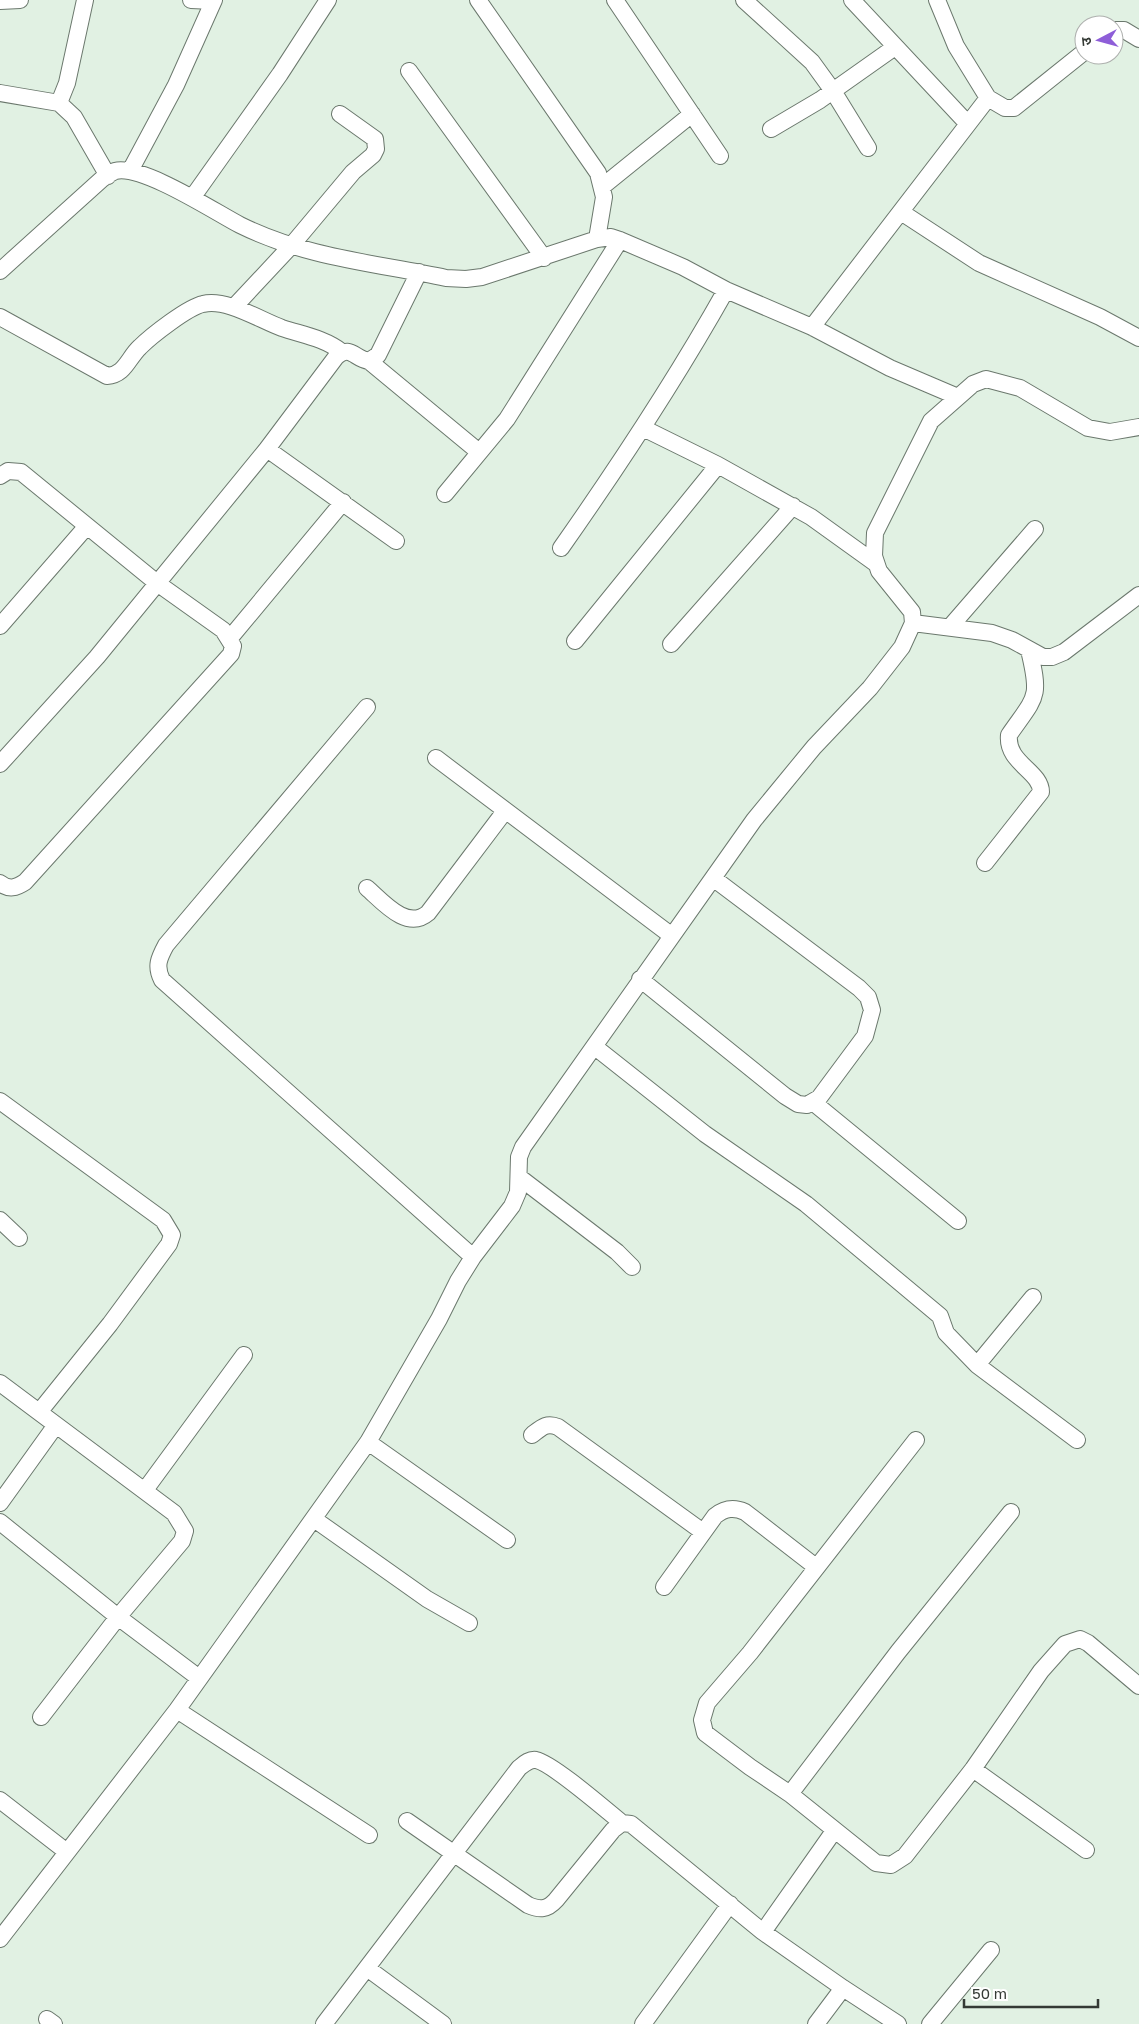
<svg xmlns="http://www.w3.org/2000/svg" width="1139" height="2024" font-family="'Golos Text','Noto Sans Devanagari',sans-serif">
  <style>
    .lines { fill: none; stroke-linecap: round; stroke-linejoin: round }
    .street-casing { stroke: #6b786d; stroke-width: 18 }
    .street { stroke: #fff; stroke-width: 16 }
  </style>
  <rect width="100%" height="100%" fill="#e1f1e3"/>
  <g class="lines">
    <defs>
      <path id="street" d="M191 0 213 1
        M478 0 598 173 604 197 597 239
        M615 0 720 156
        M744 0 812 62 833 91 868 148
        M852 0 967 123
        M937 0 956 46 988 98
        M0 1 20 0
        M1114 30H1124L1139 39
        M409 71 544 258
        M0 93 59 103 74 117 108 176
        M59 103 67 83 85 0
        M771 129 820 100 895 47
        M130 171 176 85 214 0
        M603 186 692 114
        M192 198 280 74 328 0
        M901 212 979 263 1100 317 1139 338
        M0 271 102 179C106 176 111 173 115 171 142 164 215 212 240 225 307 258 375 263 446 278L466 279 482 277 597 239 611 237 620 240 683 267 726 290 812 327 890 368 958 397
        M234 307 291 246 353 172 373 155 376 149 375 139 340 114
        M0 317 107 376C125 375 128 358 140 347 151 336 188 307 203 304 226 298 260 320 282 328 303 335 324 338 342 352
        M812 327 988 98 1005 108H1014L1084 52
        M369 361 479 452
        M643 428 718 465
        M267 449 396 541
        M0 476 8 471 21 472 157 583 223 630 233 646 231 654 25 882C16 888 9 890 0 883
        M445 494 507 419 620 240
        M561 548C620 464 676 379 726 290
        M913 623 992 633 1012 640 1043 657H1052L1064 652 1139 595
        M0 626 87 526
        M950 627 1035 529
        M230 638 343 502
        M575 641 718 465 811 517 875 563
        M671 644 793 506
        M367 707 166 945C159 958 155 966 162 980L473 1257
        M436 758 672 936
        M0 764 97 657 267 449 336 357C351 344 354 359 369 361L378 355 419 272
        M985 863 1041 792C1041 771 1006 763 1009 735 1036 696 1041 699 1029 650
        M367 888C383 902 407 931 428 913L505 811
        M640 979 785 1096 798 1104 807 1105 819 1098 865 1036 872 1010 868 997 859 988 713 878
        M595 1047 705 1134 806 1204 940 1316 946 1333 977 1365 1077 1440
        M0 1101 163 1220 172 1235 169 1244 110 1324 40 1411
        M814 1103 958 1221
        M519 1177 617 1252 632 1267
        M0 1220 19 1238
        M977 1365 1033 1297
        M0 1383 174 1513 185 1531 182 1541 118 1617 41 1717
        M532 1435C541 1428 546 1422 558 1427L703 1532
        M916 1440 750 1653 707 1703 702 1720 705 1733 750 1767 790 1794 876 1863 891 1865 905 1856 973 1769 1041 1671 1065 1644 1080 1639 1088 1643 1139 1686
        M368 1442 507 1540
        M145 1490 244 1355
        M0 1503 56 1425
        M314 1519 427 1599 469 1623
        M0 1522 118 1617 199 1678
        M664 1587 715 1516C725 1508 734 1507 745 1512L816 1567
        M177 1710 369 1835
        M973 1769 1086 1850
        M790 1794 898 1652 1011 1512
        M0 1800 67 1852
        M407 1821 528 1905C540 1910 547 1910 556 1900L613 1830 622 1823 631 1824 763 1932 843 1988 898 2024
        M763 1932 834 1831
        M0 1939 177 1710 368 1442 439 1319 458 1281 473 1257 512 1206 518 1192 519 1157 523 1147 754 820 814 747 870 688 902 647 913 623 912 612 879 571 874 556 875 533 931 421 973 384 986 379 1020 388 1088 428 1110 432 1139 427
        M367 1968 443 2024
        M47 2019 54 2024
        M324 2024 519 1768C524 1764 529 1759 536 1760 552 1763 606 1810 622 1823
        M643 2024 730 1904
        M816 2024 843 1988
        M930 2024 991 1950"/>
    </defs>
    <use href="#street" class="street-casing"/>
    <use href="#street" class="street"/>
  </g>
  <g transform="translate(1099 40) rotate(264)"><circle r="24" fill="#ffffff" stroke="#aeb0ae"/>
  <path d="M0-4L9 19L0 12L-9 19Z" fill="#8e5ed8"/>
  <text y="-8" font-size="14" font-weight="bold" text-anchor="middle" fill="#343a35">उ</text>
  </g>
  <path d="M964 1999v8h134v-8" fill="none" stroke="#343a35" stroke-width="2.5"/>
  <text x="972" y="1999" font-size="15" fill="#343a35" stroke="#ffffff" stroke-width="4" paint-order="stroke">50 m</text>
</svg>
